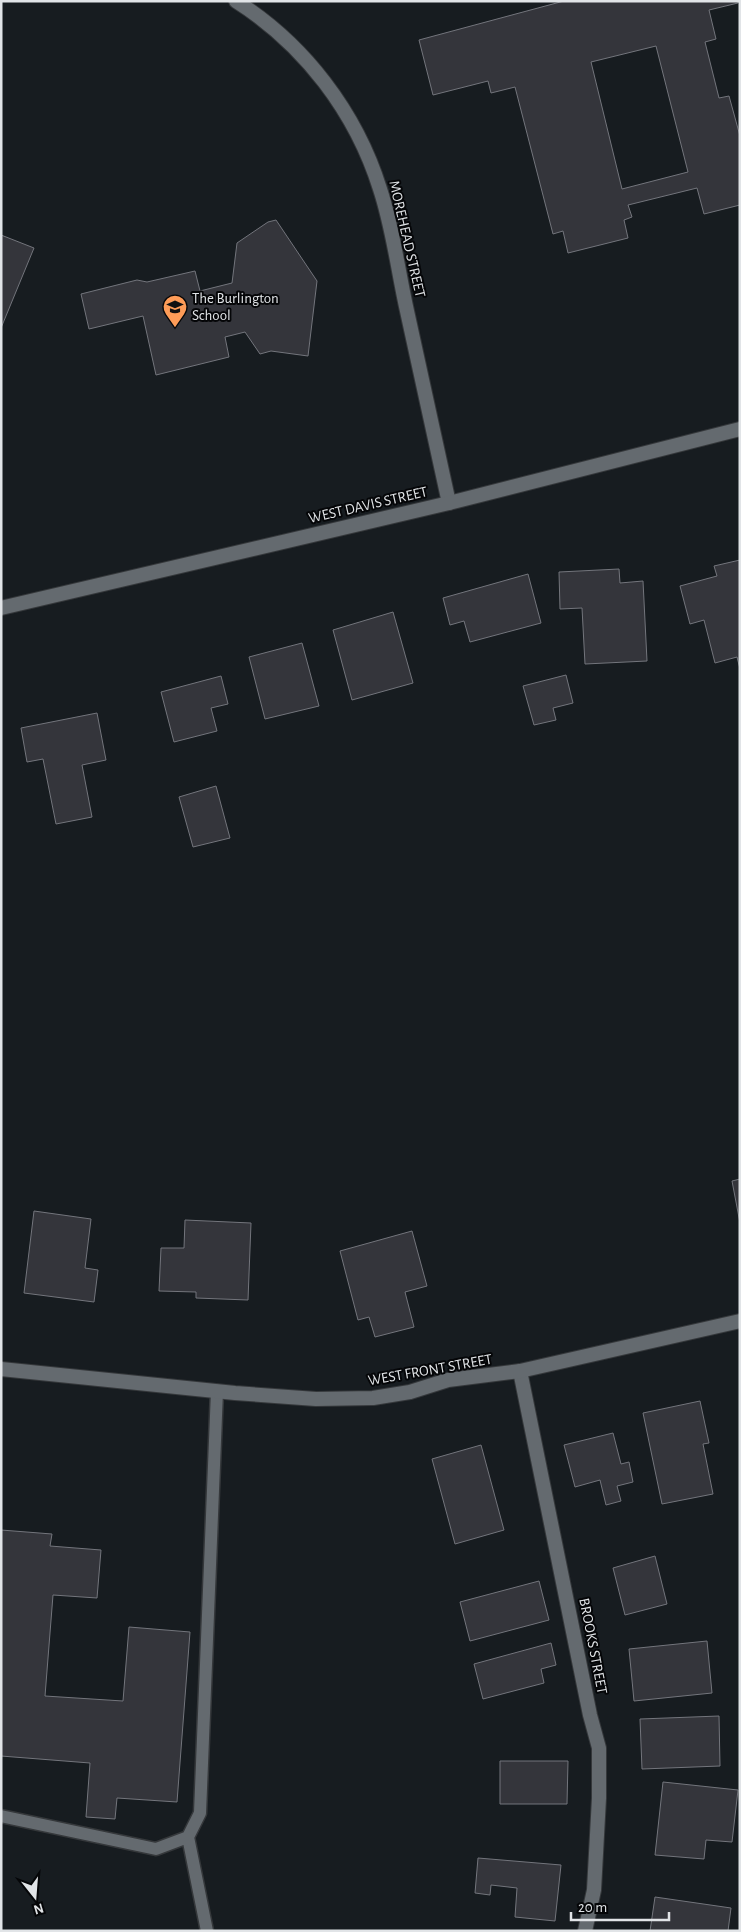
<svg xmlns="http://www.w3.org/2000/svg" width="741" height="1932" font-family="'Alegreya Sans',sans-serif">
  <style>
    .building { fill: #34353b; stroke: #73757c; fill-rule: evenodd }
    .lines { fill: none; stroke-linecap: round; stroke-linejoin: round }
    .service-casing { stroke: #35383b; stroke-width: 15 }
    .minor-casing { stroke: #35383b; stroke-width: 16 }
    .tertiary-casing { stroke: #35383b; stroke-width: 16 }
    .service { stroke: #646a6f; stroke-width: 12 }
    .minor { stroke: #646a6f; stroke-width: 14 }
    .tertiary { stroke: #646a6f; stroke-width: 14 }
    .labels { text-anchor: middle; dominant-baseline: central; stroke-width: 4; stroke-linejoin: round; paint-order: stroke }
    .street-label { font-size: 15px; fill: #e1e4e7; stroke: #050608 }
    .poi-label { font-size: 15px; fill: #e1e4e7; stroke: #050608; text-anchor: start }
  </style>
  <rect width="100%" height="100%" fill="#171c20"/>
  <path class="building" d="M564 1H738V3L709 10 716 39 705 42 719 98 729 96 740 136V205L704 214 697 188 628 205 632 217 624 220 628 238 568 253 563 231 553 234 515 87 491 93 488 81 433 95 419 40ZM656 46 688 172 622 189 591 62Z
    M276 220 317 281 308 356 271 351 260 354 245 332 225 337 229 357 156 375 143 316 89 329 81 294 137 280 147 282 195 271 200 291 232 283 237 243 268 222Z
    M1 235 34 248 1 328Z
    M740 560V669L737 657 715 663 704 620 690 624 680 586 717 576 714 566Z
    M619 569 620 583 643 581 647 661 585 664 582 608 560 609 559 572Z
    M528 574 541 623 470 642 464 621 450 625 443 598Z
    M393 612 413 683 352 700 333 630Z
    M302 643 319 706 265 719 249 657Z
    M566 675 573 703 553 708 556 720 534 725 523 686Z
    M221 676 228 704 211 708 217 731 174 742 161 692Z
    M97 713 106 760 82 765 92 817 56 824 43 759 27 762 21 728Z
    M216 786 230 838 193 847 179 797Z
    M740 1179V1223L732 1181Z
    M34 1211 91 1219 85 1268 98 1270 94 1302 24 1293Z
    M185 1220 251 1223 248 1300 196 1298V1292L159 1291 161 1248H184Z
    M412 1231 427 1286 405 1292 414 1327 375 1337 369 1317 358 1320 340 1251Z
    M700 1401 709 1443 703 1444 713 1494 662 1504 643 1413Z
    M613 1433 621 1464 629 1462 633 1482 617 1486 621 1501 606 1505 600 1480 575 1487 564 1445Z
    M481 1445 504 1530 455 1544 432 1459Z
    M1 1530 52 1534 50 1546 101 1550 97 1598 53 1595 45 1696 123 1701 129 1627 190 1632 177 1802 117 1798 115 1819 86 1817 90 1763 1 1756Z
    M655 1556 667 1604 625 1615 613 1568Z
    M539 1581 549 1620 470 1641 460 1602Z
    M707 1641 712 1693 634 1701 629 1649Z
    M551 1643 556 1665 541 1669 544 1683 483 1699 474 1664Z
    M719 1716 720 1766 642 1769 640 1719Z
    M500 1761H568L567 1804H500Z
    M663 1782 738 1790 732 1842 706 1840 704 1859 655 1855Z
    M478 1858 561 1865 555 1921 515 1917 517 1888 491 1885 490 1895 475 1893Z
    M655 1897 731 1908 728 1931H650Z"/>
  <g class="lines">
    <defs>
      <path id="service" d="M1 1816 156 1849 188 1837 200 1813 217 1391
        M188 1837 207 1931"/>
      <path id="minor" d="M236 1C304 44 356 112 380 189 393 228 398 271 407 311 421 375 435 439 449 503
        M520 1371 590 1715 599 1748V1798L594 1890 585 1931"/>
      <path id="tertiary" d="M1 608 449 503 740 429
        M1 1369 235 1393 316 1399 373 1398 410 1392 448 1380 520 1371 740 1321"/>
    </defs>
    <use href="#service" class="service-casing"/>
    <use href="#minor" class="minor-casing"/>
    <use href="#tertiary" class="tertiary-casing"/>
    <use href="#service" class="service"/>
    <use href="#minor" class="minor"/>
    <use href="#tertiary" class="tertiary"/>
  </g>
  <defs>
    <symbol id="school-pin" viewBox="-11 -11 22 30"><path d="M0 17L-7.5 6A9.5 9.5 0 1 1 7.5 6Z" fill="#fe9c58" stroke="#050608"/><path d="M0-5L7-2L0 1L-7-2ZM-4 1L0 2.5L4 1V4Q0 6-4 4Z" fill="#111"/></symbol>
  </defs>
  <g fill-rule="evenodd">
    <use href="#school-pin" x="161" y="293" width="28" height="38"/>
  </g>
  <g class="labels">
    <g class="street-label">
      <text transform="translate(407 239) rotate(77)">MOREHEAD STREET</text>
      <text transform="translate(368 505) rotate(-13)">WEST DAVIS STREET</text>
      <text transform="translate(430 1370) rotate(-10)">WEST FRONT STREET</text>
      <text transform="translate(593 1646) rotate(79)">BROOKS STREET</text>
    </g>
    <g class="poi-label">
      <text x="192" y="298">The Burlington<tspan x="192" dy="17">School</tspan></text>
    </g>
  </g>
  <rect width="741" height="1932" fill="none" stroke="#e1e4e7" stroke-width="5"/>
  <g transform="translate(35 1897) rotate(163)" stroke="#050608" stroke-width="4" paint-order="stroke">
  <path d="M0-4L9 19L0 12L-9 19Z" fill="#e1e4e7"/>
  <text y="-8" font-size="14" font-weight="bold" text-anchor="middle" fill="#e1e4e7">N</text>
  </g>
  <path d="M571 1912v8h98v-8" fill="none" stroke="#e1e4e7" stroke-width="2.5"/>
  <text x="578" y="1912" font-size="15" fill="#e1e4e7" stroke="#050608" stroke-width="4" paint-order="stroke">20 m</text>
</svg>
